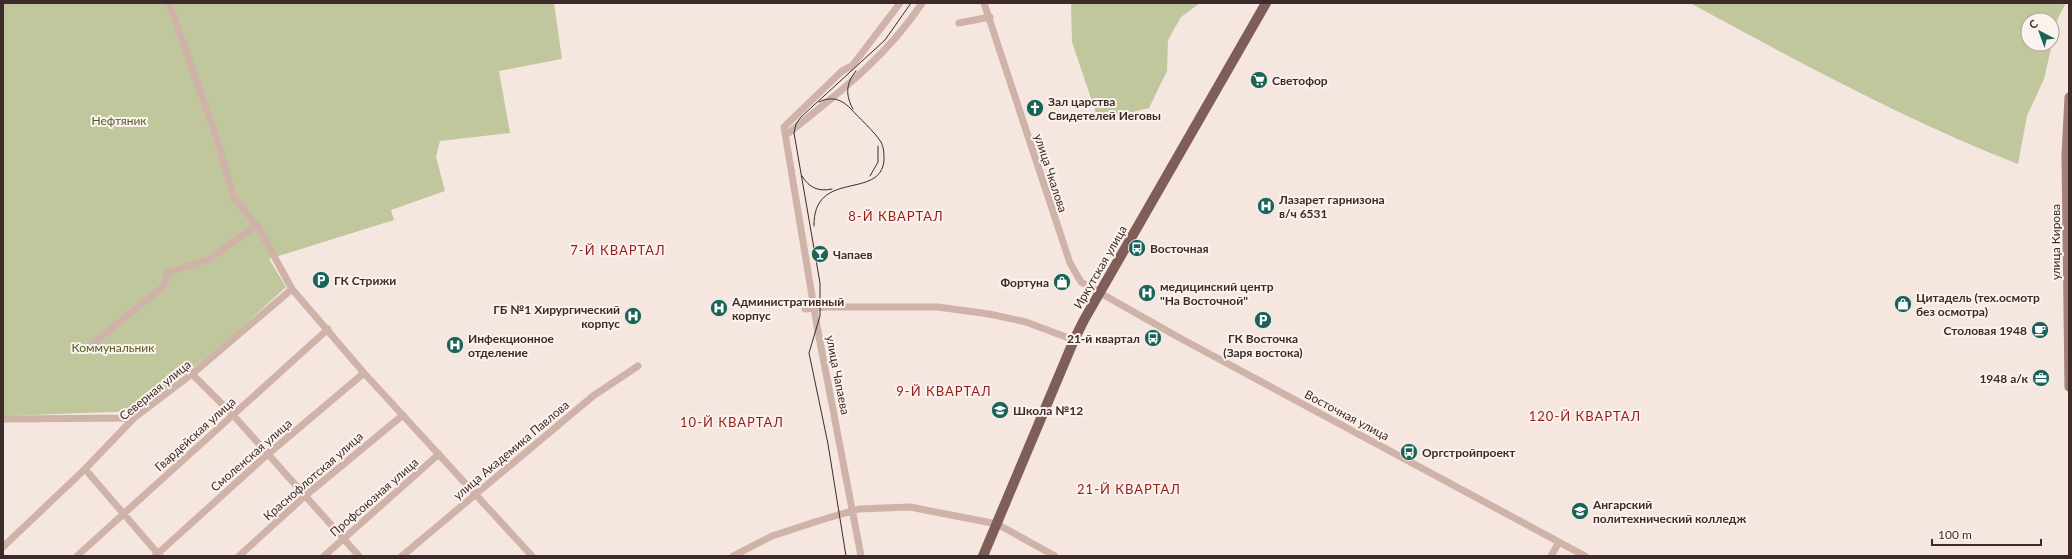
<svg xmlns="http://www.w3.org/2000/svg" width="2072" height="559" font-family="Lato,sans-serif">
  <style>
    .green { fill: #c1c79d; fill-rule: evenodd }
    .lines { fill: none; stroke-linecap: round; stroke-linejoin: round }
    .street { stroke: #cfb3a9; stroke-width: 7 }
    .secondary { stroke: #a4807a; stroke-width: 9 }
    .primary { stroke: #7f5e59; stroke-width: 10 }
    .tram { stroke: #3c2b2a; stroke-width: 1 }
    .labels { text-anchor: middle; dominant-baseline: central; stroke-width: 4; stroke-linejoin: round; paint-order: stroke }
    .poi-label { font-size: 12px; font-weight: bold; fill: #3c2b2a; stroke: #fcf2ed; text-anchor: start }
    .park-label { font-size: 12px; fill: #555d2a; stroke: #fcf2ed }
    .street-label { font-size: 12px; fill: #3c2b2a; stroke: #fcf2ed }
    .neighbourhood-label { font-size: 13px; letter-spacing: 1px; fill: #941d19; stroke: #fcf2ed }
  </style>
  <rect width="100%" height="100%" fill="#f5e6df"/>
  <path class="green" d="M3 3H554L562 59 499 71 510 133 440 141 436 157 445 191 391 210 394 220 269 259 286 287 228 340 139 411 3 416Z
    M1071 3H1200L1181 17 1168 40 1167 71 1149 108 1108 118 1097 116 1072 42Z
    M1690 3H2066L2058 18 2044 79 2027 116 2018 164C1905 120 1797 61 1690 3ZM2028 20H2052V44H2028Z"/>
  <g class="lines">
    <path class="street" d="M169 3 216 136 234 198 257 225 292 289 364 373 532 556
      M984 3 1070 263 1081 282 1178 337 1585 556
      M959 23 990 17
      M786 135C835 96 887 57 922 3
      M805 309 825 307H938L989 314 1026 322 1074 340
      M90 348 101 337 164 286 167 273 210 259 257 225
      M192 374 233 415 359 556
      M3 419 134 418
      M85 469 160 556
      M3 547 85 469 134 418 192 374 292 289
      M77 556 328 329
      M155 556 268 454 364 373
      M239 556 305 496 403 415
      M324 556 439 454
      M402 556 593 396 638 366
      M733 556 772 536 821 520 859 509 910 507 997 524 1055 556
      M861 556 817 326 784 127 842 71 852 66 900 3
      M1551 556 1559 542"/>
    <path class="secondary" d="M2069 97 2066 155 2069 387"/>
    <path class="primary" d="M983 556 1074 340 1084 320 1266 3"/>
    <path class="tram" d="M853 109C845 95 846 83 856 71
      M802 176C809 188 819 192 832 189
      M870 176 878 162V146
      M814 226C813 168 881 201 884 160 884 154 884 148 881 142 873 130 860 119 850 108 841 99 831 96 819 102
      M846 556 828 444 809 353 820 316V283L794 133 796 124 801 117 885 40 911 3"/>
  </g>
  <defs>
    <symbol id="supermarket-disc" viewBox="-11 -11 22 22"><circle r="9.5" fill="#1a6358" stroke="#fcf2ed"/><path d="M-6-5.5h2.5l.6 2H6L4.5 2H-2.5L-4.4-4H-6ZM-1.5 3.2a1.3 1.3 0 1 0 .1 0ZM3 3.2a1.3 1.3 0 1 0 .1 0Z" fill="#fff"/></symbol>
    <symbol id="church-disc" viewBox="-11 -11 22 22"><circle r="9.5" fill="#1a6358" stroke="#fcf2ed"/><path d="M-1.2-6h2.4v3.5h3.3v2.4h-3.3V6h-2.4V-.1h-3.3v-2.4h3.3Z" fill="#fff"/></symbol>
    <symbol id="hospital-disc" viewBox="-11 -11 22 22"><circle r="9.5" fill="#1a6358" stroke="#fcf2ed"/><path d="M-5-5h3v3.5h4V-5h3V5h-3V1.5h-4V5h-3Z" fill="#fff"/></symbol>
    <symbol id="bus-disc" viewBox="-11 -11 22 22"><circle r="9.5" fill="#1a6358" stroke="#fcf2ed"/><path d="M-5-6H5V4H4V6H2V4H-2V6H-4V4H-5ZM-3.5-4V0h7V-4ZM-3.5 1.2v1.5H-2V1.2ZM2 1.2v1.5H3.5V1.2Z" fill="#fff"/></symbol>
    <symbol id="bar-disc" viewBox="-11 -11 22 22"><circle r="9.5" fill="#1a6358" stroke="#fcf2ed"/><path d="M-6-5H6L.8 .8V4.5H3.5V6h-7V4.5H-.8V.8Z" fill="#fff"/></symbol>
    <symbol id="parking-disc" viewBox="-11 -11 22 22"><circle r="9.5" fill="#1a6358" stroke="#fcf2ed"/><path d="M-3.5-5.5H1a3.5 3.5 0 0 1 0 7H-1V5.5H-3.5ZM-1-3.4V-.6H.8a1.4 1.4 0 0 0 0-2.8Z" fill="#fff"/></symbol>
    <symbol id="shop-disc" viewBox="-11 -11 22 22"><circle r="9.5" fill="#1a6358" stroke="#fcf2ed"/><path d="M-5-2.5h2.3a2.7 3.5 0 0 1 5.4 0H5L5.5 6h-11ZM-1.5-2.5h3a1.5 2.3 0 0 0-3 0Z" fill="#fff"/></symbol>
    <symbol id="cafe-disc" viewBox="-11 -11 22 22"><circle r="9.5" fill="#1a6358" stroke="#fcf2ed"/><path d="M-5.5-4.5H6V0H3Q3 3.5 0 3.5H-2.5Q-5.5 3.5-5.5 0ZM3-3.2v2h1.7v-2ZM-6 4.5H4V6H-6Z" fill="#fff"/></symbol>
    <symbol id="office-disc" viewBox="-11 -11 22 22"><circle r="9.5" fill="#1a6358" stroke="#fcf2ed"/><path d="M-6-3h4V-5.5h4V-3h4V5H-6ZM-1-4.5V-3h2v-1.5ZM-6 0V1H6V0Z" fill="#fff"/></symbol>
    <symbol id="school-disc" viewBox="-11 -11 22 22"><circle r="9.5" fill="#1a6358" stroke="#fcf2ed"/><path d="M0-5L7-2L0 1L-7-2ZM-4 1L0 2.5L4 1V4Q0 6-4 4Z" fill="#fff"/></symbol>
  </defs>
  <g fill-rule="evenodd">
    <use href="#supermarket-disc" x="1249" y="70" width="20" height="20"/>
    <use href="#church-disc" x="1025" y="98" width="20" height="20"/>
    <use href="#hospital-disc" x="1256" y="196" width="20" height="20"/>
    <use href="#bus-disc" x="1127" y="238" width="20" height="20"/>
    <use href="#bar-disc" x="810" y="244" width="20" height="20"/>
    <use href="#parking-disc" x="311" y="270" width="20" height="20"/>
    <use href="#shop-disc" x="1052" y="272" width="20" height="20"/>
    <use href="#hospital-disc" x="1137" y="283" width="20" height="20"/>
    <use href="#shop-disc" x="1893" y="294" width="20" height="20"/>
    <use href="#hospital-disc" x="709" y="298" width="20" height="20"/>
    <use href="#hospital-disc" x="623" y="306" width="20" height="20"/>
    <use href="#parking-disc" x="1253" y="310" width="20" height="20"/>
    <use href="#cafe-disc" x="2030" y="320" width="20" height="20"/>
    <use href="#bus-disc" x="1143" y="328" width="20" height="20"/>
    <use href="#hospital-disc" x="445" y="335" width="20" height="20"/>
    <use href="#office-disc" x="2031" y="368" width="20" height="20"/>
    <use href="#school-disc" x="990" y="400" width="20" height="20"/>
    <use href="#bus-disc" x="1399" y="442" width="20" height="20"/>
    <use href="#school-disc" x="1570" y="501" width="20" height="20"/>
  </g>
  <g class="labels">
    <g class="poi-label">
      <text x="1272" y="80">Светофор</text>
      <text x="1048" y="101">Зал царства<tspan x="1048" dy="14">Свидетелей Иеговы</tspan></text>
      <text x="1279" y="199">Лазарет гарнизона<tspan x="1279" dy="14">в/ч 6531</tspan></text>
      <text x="1150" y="248">Восточная</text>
      <text x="833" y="254">Чапаев</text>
      <text x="334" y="280">ГК Стрижи</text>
      <text x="1049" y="282" text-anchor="end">Фортуна</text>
      <text x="1160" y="286">медицинский центр<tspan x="1160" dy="14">"На Восточной"</tspan></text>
      <text x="1916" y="297">Цитадель (тех.осмотр<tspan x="1916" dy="14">без осмотра)</tspan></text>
      <text x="732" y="301">Административный<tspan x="732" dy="14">корпус</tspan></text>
      <text x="620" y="309" text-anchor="end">ГБ №1 Хирургический<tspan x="620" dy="14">корпус</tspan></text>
      <text x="2027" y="330" text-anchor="end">Столовая 1948</text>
      <text x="468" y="338">Инфекционное<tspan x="468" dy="14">отделение</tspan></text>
      <text x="1140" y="338" text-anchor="end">21-й квартал</text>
      <text x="1263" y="338" text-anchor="middle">ГК Восточка<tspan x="1263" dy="14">(Заря востока)</tspan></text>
      <text x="2028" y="378" text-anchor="end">1948 а/к</text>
      <text x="1013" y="410">Школа №12</text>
      <text x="1422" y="452">Оргстройпроект</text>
      <text x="1593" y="504">Ангарский<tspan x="1593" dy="14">политехнический колледж</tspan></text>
    </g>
    <g class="park-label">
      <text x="119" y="120">Нефтяник</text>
      <text x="113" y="347">Коммунальник</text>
    </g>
    <g class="street-label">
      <text transform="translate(1051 173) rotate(72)">улица Чкалова</text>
      <text transform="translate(2055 242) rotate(-90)">улица Кирова</text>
      <text transform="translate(1100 267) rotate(-60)">Иркутская улица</text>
      <text transform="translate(838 375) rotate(79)">улица Чапаева</text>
      <text transform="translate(155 390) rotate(-39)">Северная улица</text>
      <text transform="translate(1347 415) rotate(28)">Восточная улица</text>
      <text transform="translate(195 434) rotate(-42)">Гвардейская улица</text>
      <text transform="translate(511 450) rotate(-40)">улица Академика Павлова</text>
      <text transform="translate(251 455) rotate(-41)">Смоленская улица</text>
      <text transform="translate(313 476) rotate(-41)">Краснофлотская улица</text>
      <text transform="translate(374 497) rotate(-41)">Профсоюзная улица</text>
    </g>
    <g class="neighbourhood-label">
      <text x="896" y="216">8-Й КВАРТАЛ</text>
      <text x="618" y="250">7-Й КВАРТАЛ</text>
      <text x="944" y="391">9-Й КВАРТАЛ</text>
      <text x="1585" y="416">120-Й КВАРТАЛ</text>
      <text x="732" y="422">10-Й КВАРТАЛ</text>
      <text x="1129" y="489">21-Й КВАРТАЛ</text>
    </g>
  </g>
  <rect width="2072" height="559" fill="none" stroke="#3c2b2a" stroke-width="8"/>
  <g transform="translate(2040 32) rotate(319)"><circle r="19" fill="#fcf2ed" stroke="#afa29f"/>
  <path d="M0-3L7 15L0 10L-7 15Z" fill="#1a6358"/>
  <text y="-6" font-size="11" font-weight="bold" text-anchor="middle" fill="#3c2b2a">С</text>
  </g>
  <path d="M1932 539v6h109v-6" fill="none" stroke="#3c2b2a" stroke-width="2"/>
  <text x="1938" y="539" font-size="12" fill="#3c2b2a" stroke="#fcf2ed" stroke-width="3" paint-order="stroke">100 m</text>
</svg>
